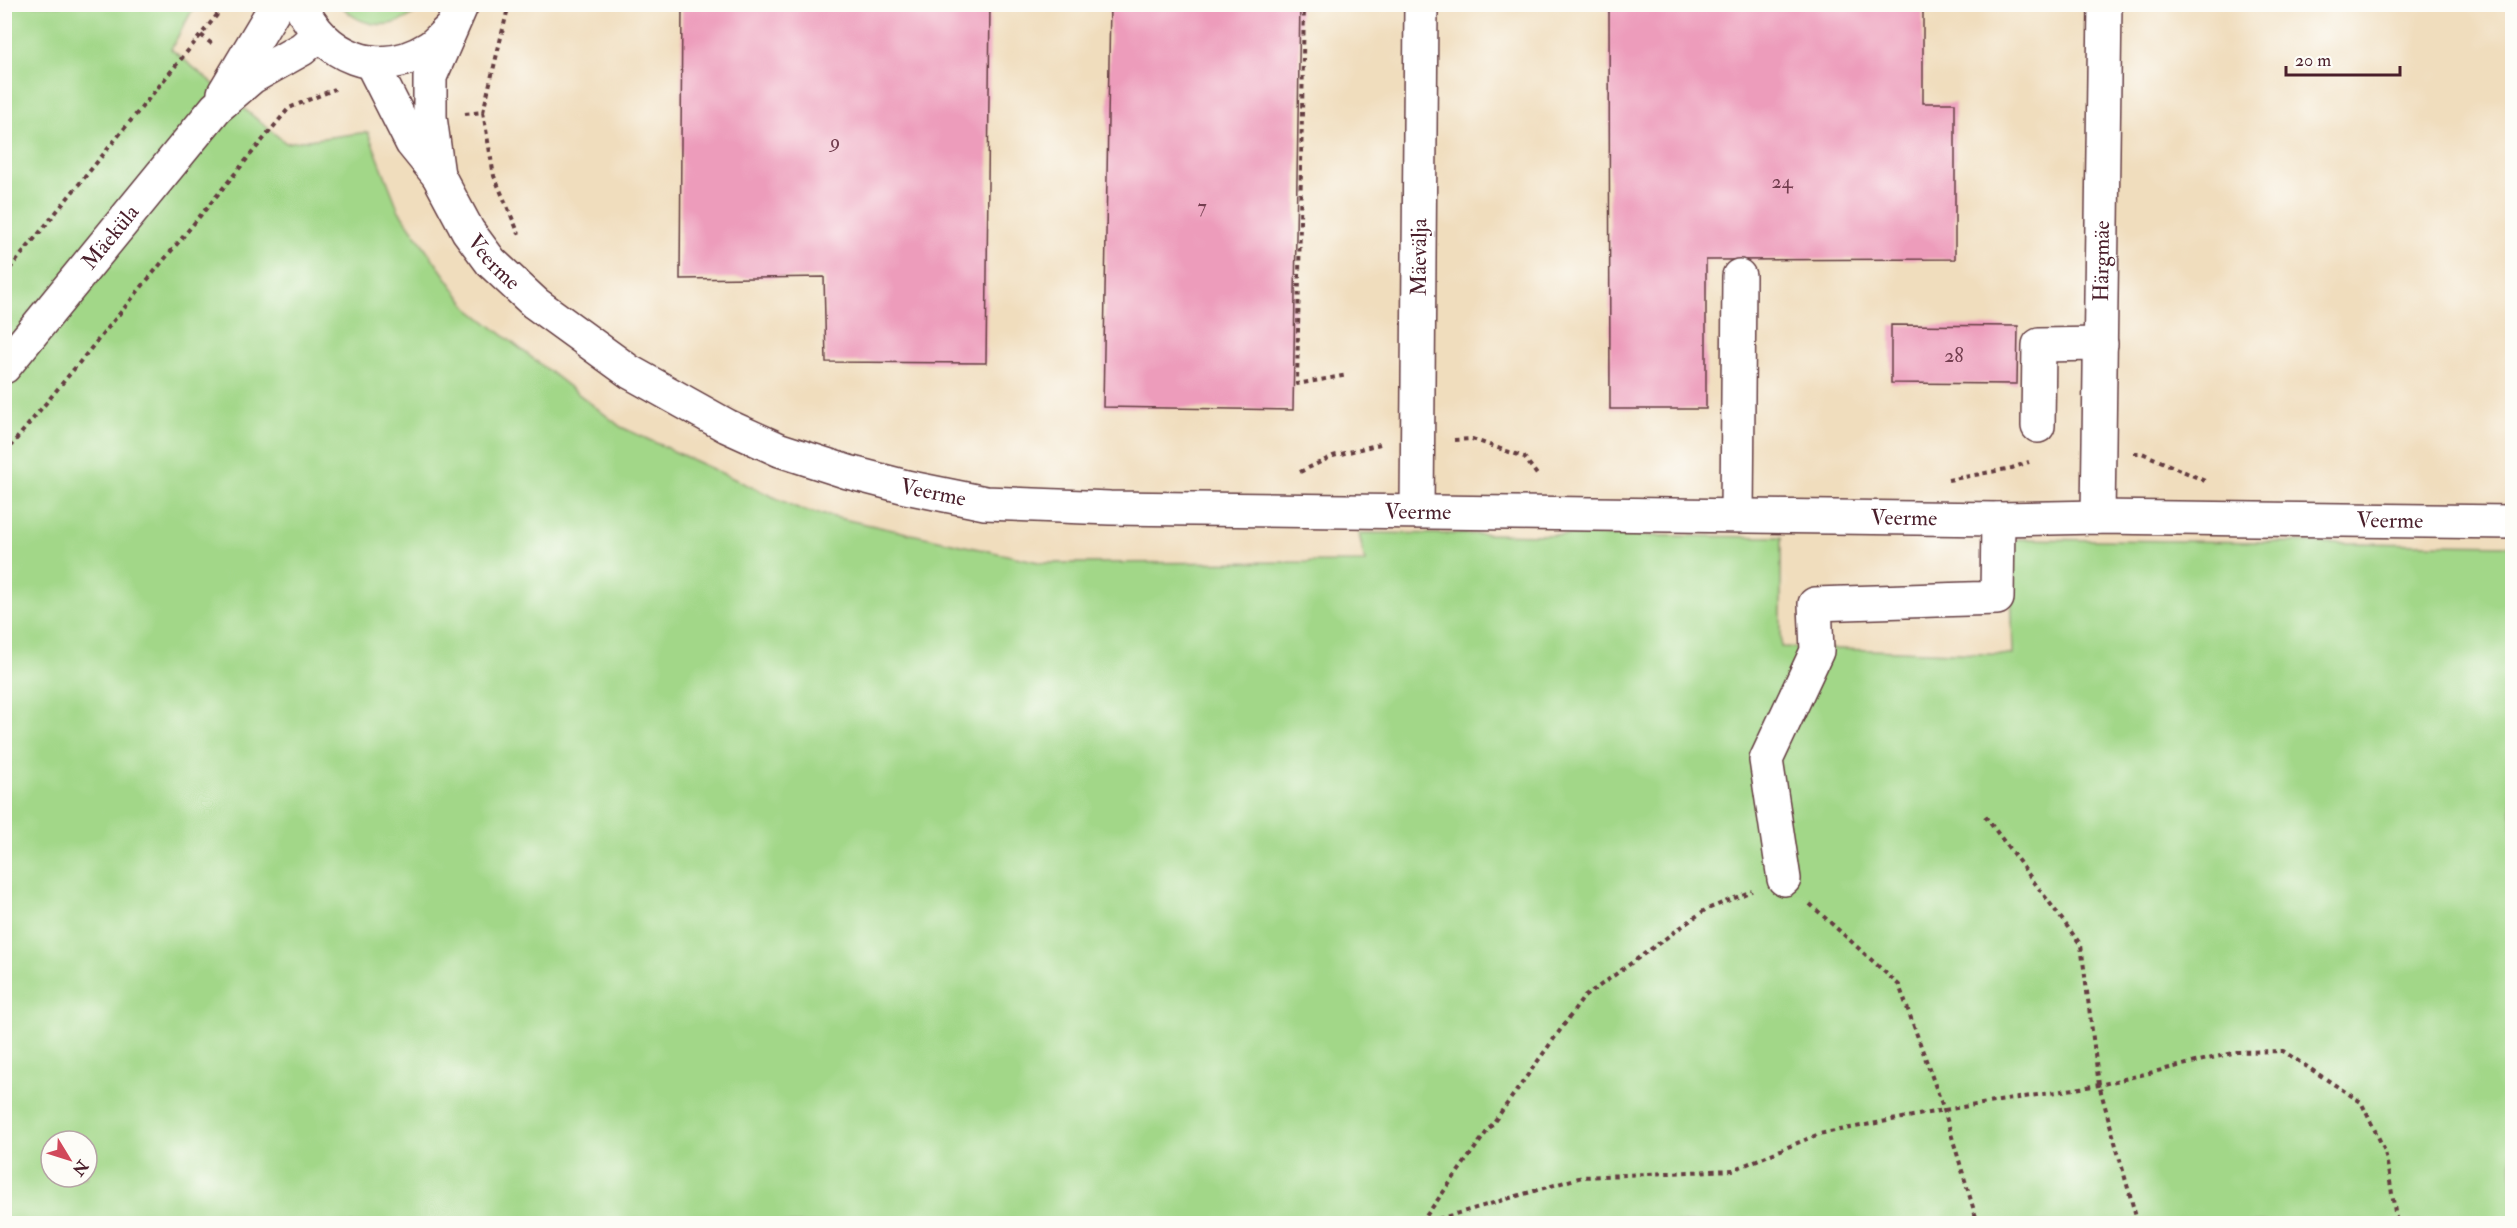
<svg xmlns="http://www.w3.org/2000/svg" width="2517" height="1228" font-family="'IM FELL Double Pica',serif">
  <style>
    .green { fill: #a2d788; stroke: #767b5a; stroke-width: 1.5; fill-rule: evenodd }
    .building { fill: #ed9cbb }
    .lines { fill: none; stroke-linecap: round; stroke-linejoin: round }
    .minor-casing { stroke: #633c41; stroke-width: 36 }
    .path { stroke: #633c41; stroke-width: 4; stroke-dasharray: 4.5 4.5; stroke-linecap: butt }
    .minor { stroke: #fff; stroke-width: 33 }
    .labels { text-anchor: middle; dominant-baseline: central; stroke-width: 4.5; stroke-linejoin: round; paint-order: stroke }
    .number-label { font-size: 20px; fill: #733e4f }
    .street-label { font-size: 22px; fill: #4a1f2b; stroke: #fdfcf7 }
  </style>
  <rect width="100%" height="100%" fill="#fdfcf7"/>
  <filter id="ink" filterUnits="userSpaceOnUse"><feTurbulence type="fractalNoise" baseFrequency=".0167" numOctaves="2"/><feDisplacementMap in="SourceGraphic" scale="12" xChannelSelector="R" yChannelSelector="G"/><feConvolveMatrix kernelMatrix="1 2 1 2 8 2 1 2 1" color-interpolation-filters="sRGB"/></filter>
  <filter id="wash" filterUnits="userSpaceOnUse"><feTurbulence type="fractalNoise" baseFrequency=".008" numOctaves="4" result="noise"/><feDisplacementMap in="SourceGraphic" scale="24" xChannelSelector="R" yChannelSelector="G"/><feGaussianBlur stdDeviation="1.35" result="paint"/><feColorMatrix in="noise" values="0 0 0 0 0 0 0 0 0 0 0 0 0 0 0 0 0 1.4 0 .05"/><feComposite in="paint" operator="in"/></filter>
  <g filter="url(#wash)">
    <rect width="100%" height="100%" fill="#f0ddbd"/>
    <path class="green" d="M5 5H195L171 49 286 143 368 132 399 211 468 308 621 427 802 510 1043 563 1365 562 1359 533 1781 537V647L2013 655 2010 546 2016 539 2512 545V1223L5 1224ZM51 1141H87V1177H51Z
      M341 5H422C401 31 362 31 341 5Z"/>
    <g id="blocks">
      <path class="building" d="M682 4H990L986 363 826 362 824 277 680 279Z
        M1110 4H1300L1293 410 1103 407Z
        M1609 5H1923V103H1955V259L1706 260V409H1610Z
        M1891 325 2018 326 2017 384 1891 383Z"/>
    </g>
  </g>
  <g filter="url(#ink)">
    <use href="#blocks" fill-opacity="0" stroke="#633c41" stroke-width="1.5"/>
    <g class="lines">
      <defs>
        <g id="minor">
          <path d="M300 4C324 57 378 80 429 48 437 43 443 35 450 29"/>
          <path id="s1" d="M371 62 412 143 438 175 468 231 491 262 535 303 630 372 727 426 780 450 848 472 906 487 985 503 1110 508 1998 519 2098 517 2512 522"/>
          <path d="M224 93 277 4"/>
          <path d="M438 175 430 117V77L462 4"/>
          <path id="s2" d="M4 367 216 108 252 77 302 49 318 35"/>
          <path d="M2038 426 2039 345 2101 344"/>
          <path id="s3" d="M1417 511 1421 4"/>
          <path d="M1737 515 1739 276"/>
          <path id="s4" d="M2098 517 2105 4"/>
          <path d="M1784 879 1766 760 1817 651 1815 604 1997 598 1998 519"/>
        </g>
      </defs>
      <use href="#minor" class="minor-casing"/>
      <path class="path" d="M1304 4 1297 384 1348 375
        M201 35 212 44
        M483 112 494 176 519 234
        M465 114 483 112 509 4
        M4 276 226 4
        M1454 440 1472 439 1524 457 1538 476
        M2134 453H2142L2205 481
        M4 454 289 108 335 89
        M1300 472 1333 456 1380 444
        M1948 480 2012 468 2029 462
        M1985 816 2081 945 2099 1085 2138 1224
        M1810 904 1899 985 1944 1110 1978 1224
        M1421 1223 1584 997 1705 910 1752 891
        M1421 1224 1582 1177 1733 1170 1819 1134 1944 1110 2099 1085 2237 1052 2283 1051 2361 1102 2385 1151 2397 1224"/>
      <use href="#minor" class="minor"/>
    </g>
  </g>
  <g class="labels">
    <g class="number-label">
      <text x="835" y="141">9</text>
      <text x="1782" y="181">24</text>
      <text x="1202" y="206">7</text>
      <text x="1954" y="355">28</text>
    </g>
    <g class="street-label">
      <text stroke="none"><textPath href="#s2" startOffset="168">Mäeküla</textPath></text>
      <text stroke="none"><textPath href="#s3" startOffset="254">Mäevälja</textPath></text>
      <text stroke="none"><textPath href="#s1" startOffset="236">Veerme</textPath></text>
      <text stroke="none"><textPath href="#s4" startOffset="256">Härgmäe</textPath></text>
      <text stroke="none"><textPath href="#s1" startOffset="740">Veerme</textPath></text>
      <text stroke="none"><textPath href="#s1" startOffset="1226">Veerme</textPath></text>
      <text stroke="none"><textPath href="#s1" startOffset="1712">Veerme</textPath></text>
      <text stroke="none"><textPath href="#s1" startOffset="2198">Veerme</textPath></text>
    </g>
  </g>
  <rect width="2517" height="1228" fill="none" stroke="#fdfcf7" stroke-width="24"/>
  <g transform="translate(69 1159) rotate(128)"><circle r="28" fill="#fdfcf7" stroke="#b5a4a5" stroke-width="1.5"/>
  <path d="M0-4.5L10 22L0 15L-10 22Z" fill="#d1495b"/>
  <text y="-9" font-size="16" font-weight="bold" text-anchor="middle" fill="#4a1f2b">N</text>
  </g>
  <path d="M2286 66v9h114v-9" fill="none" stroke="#4a1f2b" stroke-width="3"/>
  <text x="2295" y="66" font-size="18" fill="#4a1f2b" stroke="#fdfcf7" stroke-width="4.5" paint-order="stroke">20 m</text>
</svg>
